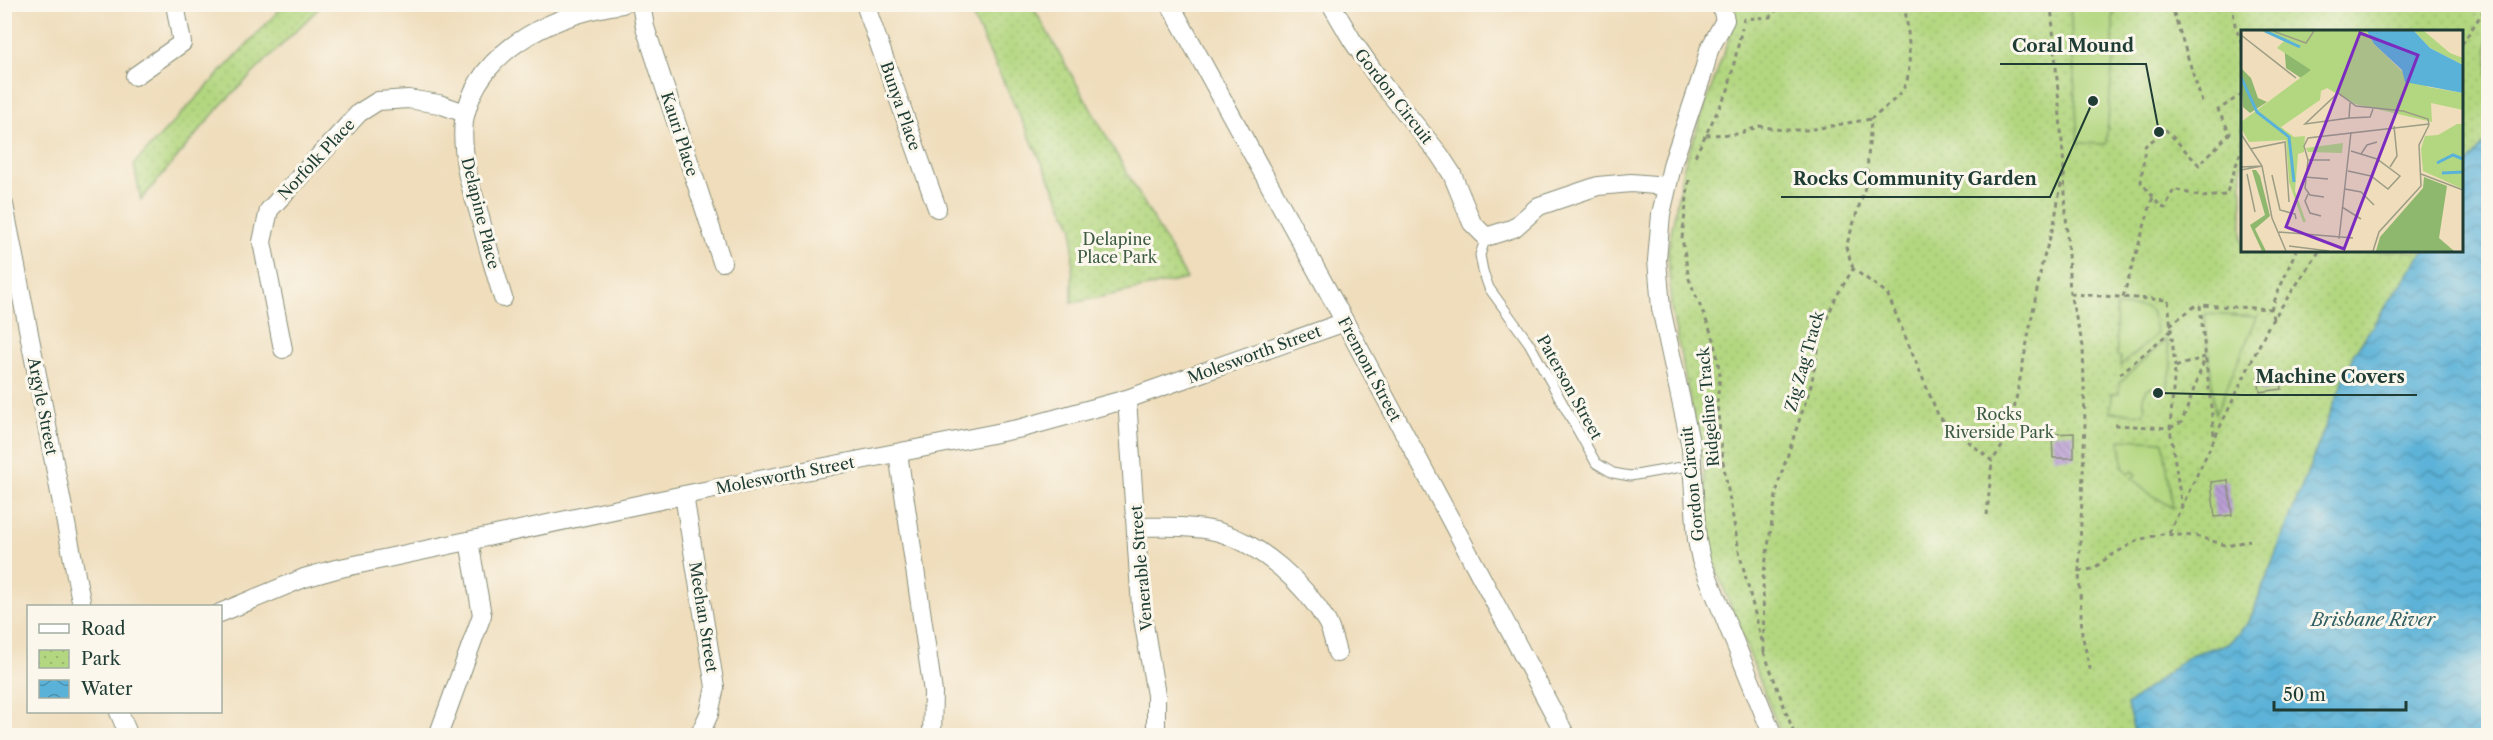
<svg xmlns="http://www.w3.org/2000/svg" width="2493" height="740" font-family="'Libre Caslon Text',serif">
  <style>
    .park { fill: url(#park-dots); stroke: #698a5a; stroke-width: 1.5 }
    .garden { fill: #b3d780; stroke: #698a5a; stroke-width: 1.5 }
    .water { fill: url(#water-waves); stroke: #3d7886; stroke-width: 1.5 }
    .building { fill: url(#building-back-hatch) }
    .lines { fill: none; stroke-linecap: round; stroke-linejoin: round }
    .lane-casing { stroke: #878d78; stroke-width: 11 }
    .street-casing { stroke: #878d78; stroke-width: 20 }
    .path { stroke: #878d78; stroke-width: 3; stroke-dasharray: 4.5 4.5; stroke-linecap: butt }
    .lane { stroke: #fff; stroke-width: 9 }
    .street { stroke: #fff; stroke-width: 18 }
    .labels { text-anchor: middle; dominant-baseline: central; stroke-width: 6; stroke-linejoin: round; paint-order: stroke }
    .street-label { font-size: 16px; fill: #1f3d34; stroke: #fbf7ec }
    .park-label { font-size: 16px; fill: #3d5c43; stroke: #fbf7ec }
    .water-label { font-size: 18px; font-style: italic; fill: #316065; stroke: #fbf7ec }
    .inset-river { fill: none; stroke: #5bb2d8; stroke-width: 3 }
    .inset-road { fill: none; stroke: #9c9d85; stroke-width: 1.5 }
    .view { fill: #7b2cbf; fill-opacity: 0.15; stroke: #7b2cbf; stroke-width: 3 }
    .inset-edge { fill: none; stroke: #1f3d34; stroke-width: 3 }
    .leader { fill: none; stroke: #1f3d34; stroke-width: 2 }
    .callout-dot { fill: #1f3d34; stroke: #fbf7ec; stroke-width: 2 }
    .callout-label { font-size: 18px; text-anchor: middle; font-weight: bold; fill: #1f3d34; stroke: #fbf7ec; stroke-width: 6; stroke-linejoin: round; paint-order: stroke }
  </style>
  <defs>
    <pattern id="park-dots" width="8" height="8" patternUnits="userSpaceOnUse" patternTransform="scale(1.5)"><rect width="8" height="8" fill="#b3d780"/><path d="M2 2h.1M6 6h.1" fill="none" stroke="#9ab96f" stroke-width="1.8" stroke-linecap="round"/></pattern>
    <pattern id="water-waves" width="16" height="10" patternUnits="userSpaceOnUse" patternTransform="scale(1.5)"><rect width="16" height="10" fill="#5bb2d8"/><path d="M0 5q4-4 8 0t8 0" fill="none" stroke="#4b92b0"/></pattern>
    <pattern id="building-back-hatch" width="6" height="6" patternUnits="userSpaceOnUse" patternTransform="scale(1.5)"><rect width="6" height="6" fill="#b99ed4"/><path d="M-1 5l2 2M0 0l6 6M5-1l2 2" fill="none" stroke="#9682ad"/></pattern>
  </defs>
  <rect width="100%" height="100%" fill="#fbf7ec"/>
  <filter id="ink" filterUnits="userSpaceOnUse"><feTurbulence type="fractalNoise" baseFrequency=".0167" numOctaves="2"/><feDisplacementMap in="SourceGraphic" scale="12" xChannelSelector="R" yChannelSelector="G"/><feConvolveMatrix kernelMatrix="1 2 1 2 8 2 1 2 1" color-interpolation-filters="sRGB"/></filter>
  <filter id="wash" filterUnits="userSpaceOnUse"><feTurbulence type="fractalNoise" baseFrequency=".008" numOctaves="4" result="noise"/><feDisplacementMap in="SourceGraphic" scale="24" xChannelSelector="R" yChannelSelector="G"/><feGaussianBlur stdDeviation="1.35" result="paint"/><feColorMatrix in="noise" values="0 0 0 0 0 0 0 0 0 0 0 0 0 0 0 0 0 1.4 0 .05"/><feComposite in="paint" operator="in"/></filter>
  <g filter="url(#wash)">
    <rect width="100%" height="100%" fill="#efddbb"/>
    <path class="park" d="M284 5H322L221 105 141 200 134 164Z
      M967 5H1032L1187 279 1072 303 1073 228Z
      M1732 5H2488V139L2462 170V32H2242V250L2424 251 2354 353 2249 622 2229 643 2190 655 2127 705 2135 735H1781L1711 556 1703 465 1671 308 1668 250 1683 169 1733 26Z"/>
    <path class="garden" d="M2070 5H2113V59L2106 144 2078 143Z
      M2116 307H2145L2151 311 2157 334 2120 366 2121 357 2117 356Z
      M2205 314 2257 317 2215 415Z
      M2166 340 2172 367 2166 391 2152 387 2147 389 2143 397 2145 410 2142 414 2111 412 2112 394 2119 393V383Z
      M2120 439 2163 441 2173 508 2144 490 2132 478 2136 475 2133 471 2129 474 2123 467Z"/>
    <path class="water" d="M2488 139V735H2135L2127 705 2190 655 2229 643 2249 622 2354 353 2424 251 2462 250V170Z"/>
    <g id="blocks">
      <path class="building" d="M2280 374 2282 389 2260 392 2258 376Z
        M2074 433V458H2053L2052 434Z
        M2228 480 2232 515 2215 517 2211 482Z"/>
    </g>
  </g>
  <g filter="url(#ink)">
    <use href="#blocks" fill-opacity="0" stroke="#878d78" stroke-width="1.5"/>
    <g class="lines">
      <defs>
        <path id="lane" d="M1486 237 1480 255 1483 271 1489 288 1529 343 1596 463 1613 473 1630 476 1693 465"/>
        <path id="street" d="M641 4 645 27 722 262
          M865 4 937 208
          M1170 4 1345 322 1566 736
          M1331 4 1352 40 1383 85 1439 154 1452 174 1472 223 1486 237 1514 228 1539 206 1598 186 1631 183 1667 186
          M1721 4 1725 20 1709 50 1704 70 1673 162 1661 214 1657 260 1661 308 1691 447 1697 540 1701 560 1773 736
          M135 76 182 43 175 4
          M4 205 82 606
          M503 298C494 269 486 240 478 210 474 196 468 181 466 166 464 150 461 128 466 112 483 45 560 13 622 4
          M283 349 262 242 269 210 359 113 378 101 408 99 439 104 465 113
          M1127 399 1141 607 1156 695V736
          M898 453 933 692 932 736
          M684 495 715 687 709 714 699 736
          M1136 527C1162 527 1194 525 1219 532 1262 545 1305 584 1327 622 1332 631 1334 643 1337 653
          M220 613 304 578 336 569 684 495 1022 428 1127 399 1345 322
          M119 712 129 736
          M438 736 482 615 469 541"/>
      </defs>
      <use href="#lane" class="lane-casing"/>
      <use href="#street" class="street-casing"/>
      <path class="path" d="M2051 4 2064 167
        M2171 4 2202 102
        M2232 4 2235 25 2242 44
        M1743 22 1744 19 1770 17 1782 4
        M2462 44 2488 4
        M2242 94 2218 110 2230 133 2199 165 2166 130 2145 146 2141 182 2161 207 2165 208 2174 189 2202 197 2226 195 2242 148
        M1706 135 1738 134 1760 126 1782 130H1808L1871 119
        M1695 156 1728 90 1742 28
        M2064 173 2070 294 2083 346 2085 424 2079 571 2082 634 2091 673
        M1689 180 1682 238 1689 279 1715 342 1720 375 1717 403 1723 462 1739 551 1763 645
        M1853 268 1846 247 1866 184 1871 119C1882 111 1903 94 1907 81 1912 59 1908 26 1904 4
        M2070 294 2168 300 2175 367
        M2123 297 2153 197
        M2273 319 2271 309 2296 250
        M2170 325 2195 306 2200 305
        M2120 374 2171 331
        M2115 425 2170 428 2175 367 2205 357
        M2214 435 2200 305 2271 309
        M1709 455 1723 462
        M2182 508 2170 428 2182 422 2205 358
        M1987 515 1992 461
        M2169 533 2269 325 2320 250
        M2079 571 2093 569 2107 558 2138 540 2162 534 2196 536 2228 546 2250 540
        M1764 652 1763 578 1778 484 1811 385 1822 330 1836 297 1853 269 1887 293 1939 417 1992 461 2009 436 2042 264 2054 224 2064 167
        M1764 652 1795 736"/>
      <use href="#lane" class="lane"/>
      <use href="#street" class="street"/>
    </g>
  </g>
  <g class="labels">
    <g class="street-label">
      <text transform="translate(1394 96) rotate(52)">Gordon Circuit</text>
      <text transform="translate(901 106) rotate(71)">Bunya Place</text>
      <text transform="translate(680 134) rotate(72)">Kauri Place</text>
      <text transform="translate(316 159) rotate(-47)">Norfolk Place</text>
      <text transform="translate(481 213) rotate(76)">Delapine Place</text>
      <text transform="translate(1254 354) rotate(-20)">Molesworth Street</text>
      <text transform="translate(1804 361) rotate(-74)">Zig Zag Track</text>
      <text transform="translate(1370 369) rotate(62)">Fremont Street</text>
      <text transform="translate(1570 387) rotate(61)">Paterson Street</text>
      <text transform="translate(43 406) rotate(79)">Argyle Street</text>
      <text transform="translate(1708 407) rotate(-95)">Ridgeline Track</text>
      <text transform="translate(785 475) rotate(-11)">Molesworth Street</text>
      <text transform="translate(1692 484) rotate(-96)">Gordon Circuit</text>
      <text transform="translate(1141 568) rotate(-95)">Venerable Street</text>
      <text transform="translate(704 617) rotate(81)">Meehan Street</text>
    </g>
    <g class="park-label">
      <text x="1117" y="239">Delapine<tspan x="1117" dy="18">Place Park</tspan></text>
      <text x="1999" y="414">Rocks<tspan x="1999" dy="18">Riverside Park</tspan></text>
    </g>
    <g class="water-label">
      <text x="2373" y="620">Brisbane River</text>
    </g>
  </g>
  <g transform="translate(2241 30)">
    <rect width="222" height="222" fill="#efddbb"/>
    <path d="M43 13 71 40 60 48 45 38ZM0 38 10 48 17 68 26 72 9 83 2 77ZM11 140H15L19 146 29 186 14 199 25 221H21L9 195 24 185ZM183 147 206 156 198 208 213 221H135L139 207 182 158Z" fill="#8eb86e"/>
    <path d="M21 1H126L133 14 162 42 187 57 222 63V80L190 73 191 92 114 74 86 58 80 61 79 70 40 97 53 107 64 106 63 122 57 124 54 161 65 192H62L48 152 45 110 8 112 0 98V92L70 40 36 18 43 11ZM173 1H183L209 23 222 28V35L189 18ZM216 94H222V159L182 141 180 119 184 106 197 105ZM102 113 101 123 67 122 65 118Z" fill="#b3d780"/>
    <path d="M126 1H173L189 18 222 35V63L164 52 161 40 133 14Z" fill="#5bb2d8"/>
    <path class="inset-river" d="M24 1 59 17M0 47 16 82 48 107 53 152M196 133 212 125 222 129M201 143 222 142"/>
    <path class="inset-road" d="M32 1 65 13 73 1M0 5 55 48M109 73 108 88 64 94 97 63 115 76 162 81 187 89 188 95M108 88 129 87 132 79M0 104 21 136 31 188 45 221M9 119 44 112 48 172M120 124 126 115 136 112M67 130H89M0 137 21 136 0 140M149 137 156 126 153 96M107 141 130 146 147 159 159 146 136 129 110 121M6 144 14 182M180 144 222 160M31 145 39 180 54 184 55 189M64 147 87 149M104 159 120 162 133 175M67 164 64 171 69 183 80 186M83 167 69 165 64 158 67 130 63 116 67 108 188 94M101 177 120 189M38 202 112 208M98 209 110 102M48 216 88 221M132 221 138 202 180 156 178 115 188 95"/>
    <path class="view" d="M119 3 177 25 103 219 45 197Z"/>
    <rect width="222" height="222" class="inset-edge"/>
  </g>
  <path class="leader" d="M2159 132L2146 64H2000M2093 101L2050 197H1781M2158 393L2243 395H2417"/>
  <g class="callout-dot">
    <circle cx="2159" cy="132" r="6"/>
    <circle cx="2093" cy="101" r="6"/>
    <circle cx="2158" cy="393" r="6"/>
  </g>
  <g class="callout-label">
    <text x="2073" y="52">Coral Mound</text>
    <text x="1915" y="185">Rocks Community Garden</text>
    <text x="2330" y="383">Machine Covers</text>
  </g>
  <rect width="2493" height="740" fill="none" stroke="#fbf7ec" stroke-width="24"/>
  <rect x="27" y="605" width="195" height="108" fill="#fbf7ec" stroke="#a3ada2" stroke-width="1.5"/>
  <rect x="39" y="624" width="30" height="9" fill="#ffffff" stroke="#a3ada2" stroke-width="1.5"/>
  <text x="81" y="635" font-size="18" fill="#1f3d34">Road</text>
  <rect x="39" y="650" width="30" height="18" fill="url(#park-dots)" stroke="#a3ada2" stroke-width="1.5"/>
  <text x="81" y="665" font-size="18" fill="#1f3d34">Park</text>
  <rect x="39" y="680" width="30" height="18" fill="url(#water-waves)" stroke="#a3ada2" stroke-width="1.5"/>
  <text x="81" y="695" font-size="18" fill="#1f3d34">Water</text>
  <path d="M2274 701v9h132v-9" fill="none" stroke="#1f3d34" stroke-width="3"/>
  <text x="2283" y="701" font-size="18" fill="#1f3d34" stroke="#fbf7ec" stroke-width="4.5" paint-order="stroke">50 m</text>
</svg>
